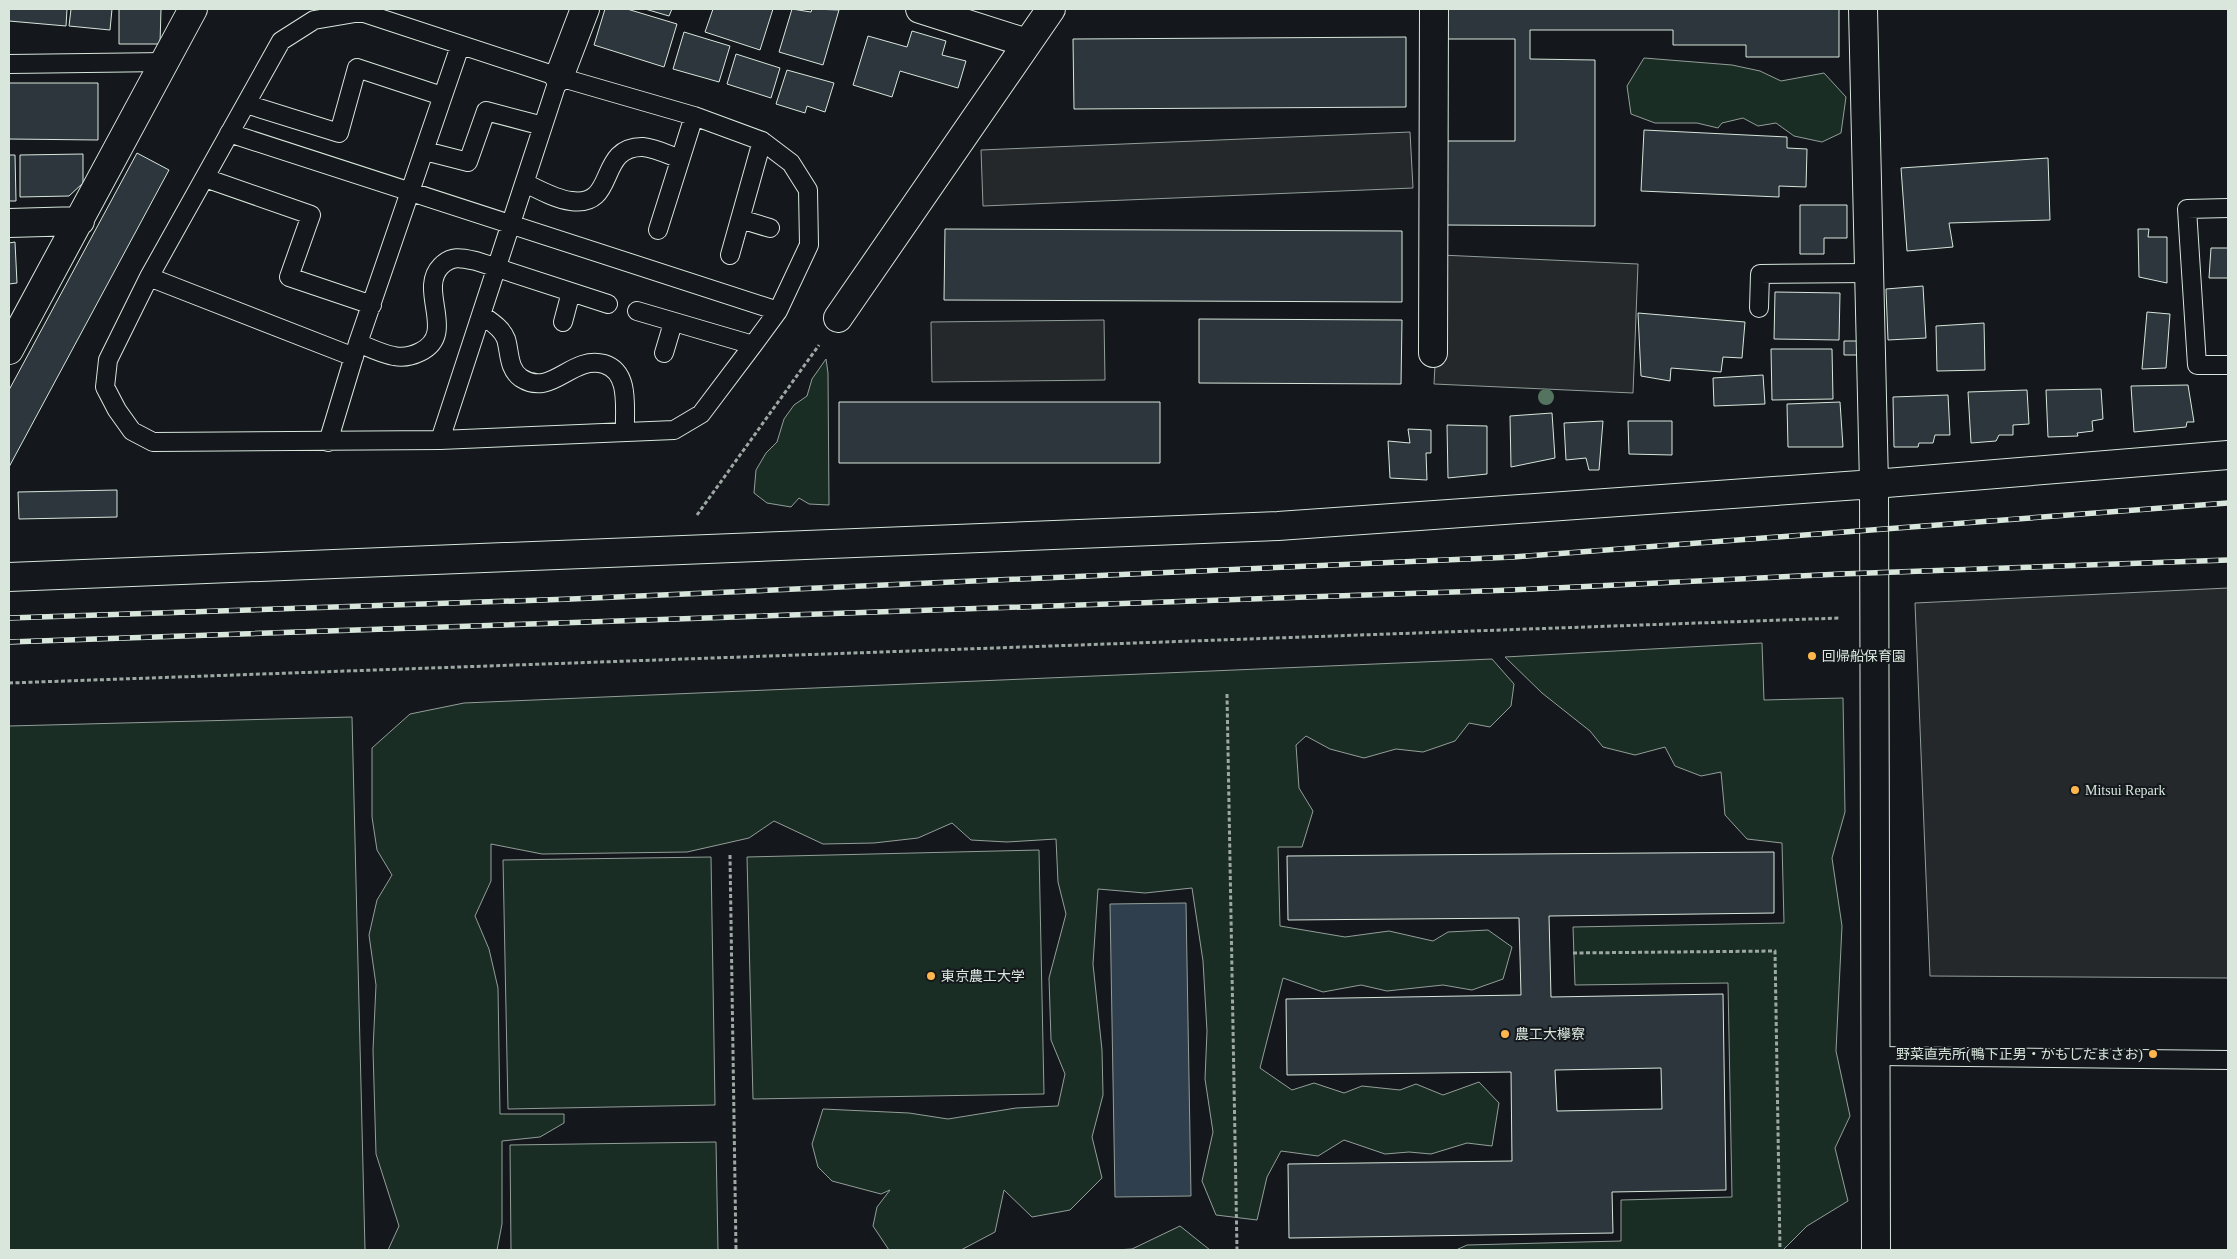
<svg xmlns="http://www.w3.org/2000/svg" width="2237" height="1259" font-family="'Times New Roman','Noto Sans JP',serif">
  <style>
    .green { fill: #1a2d24; stroke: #939e99 }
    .parking { fill: #24282b; stroke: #939e99 }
    .water { fill: #2f3f4d; stroke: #939e99 }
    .building { fill: #2c363c; stroke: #d8e6dc; fill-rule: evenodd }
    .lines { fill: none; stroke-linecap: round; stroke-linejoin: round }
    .lane-casing { stroke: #d8e6dc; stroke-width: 20 }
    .street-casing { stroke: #d8e6dc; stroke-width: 30 }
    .path { stroke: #9da8a2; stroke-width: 3; stroke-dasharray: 4 2.5; stroke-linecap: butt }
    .lane { stroke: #14181c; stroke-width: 18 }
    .street { stroke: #14181c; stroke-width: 28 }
    .rail-casing { stroke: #d8e6dc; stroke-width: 5.5 }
    .rail { stroke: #14181c; stroke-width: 4; stroke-dasharray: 11; stroke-linecap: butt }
    .tree { fill: #55745f }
    .poi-dot { fill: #ffb74d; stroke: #14181c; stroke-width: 2 }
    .labels { text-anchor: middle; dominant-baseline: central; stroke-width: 4; stroke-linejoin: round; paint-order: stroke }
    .poi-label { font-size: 14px; fill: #d8e6dc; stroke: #14181c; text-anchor: start }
  </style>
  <rect width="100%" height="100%" fill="#14181c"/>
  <path class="green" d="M1644 58 1732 65 1760 71 1781 81 1824 73 1846 97 1841 133 1822 142 1794 136 1776 123 1758 126 1743 118 1722 123 1718 128 1697 123H1655L1631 114 1627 86Z
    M826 359 828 373 829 505 809 504 799 498 791 507 767 503 754 493 756 470 766 453 777 442 784 419 794 405 807 396 812 379Z
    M1762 643 1764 700 1843 698 1845 812 1832 858 1842 926 1836 1051 1850 1116 1835 1148 1848 1201 1807 1226 1783 1250H1456L1467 1245 1621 1241V1200L1732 1197 1728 983 1575 985 1573 927 1784 923 1782 843 1747 839 1725 815 1721 772 1701 776 1675 766 1665 747 1635 755 1603 747 1590 731 1542 693 1505 657Z
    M1492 659 1514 684 1511 706 1490 727 1469 723 1455 741 1423 752 1396 749 1364 758 1330 749 1306 736 1296 745 1299 788 1313 811 1302 847H1278L1280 926 1345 937 1389 931 1433 941 1448 932 1488 930 1512 947 1503 979 1472 990 1443 985 1387 991 1361 985 1323 992 1283 978 1260 1068 1292 1090 1314 1083 1344 1093 1362 1086 1400 1090 1416 1084 1443 1095 1479 1082 1499 1103 1492 1146 1467 1143 1431 1154 1409 1152 1385 1154 1344 1140 1318 1156 1281 1151 1267 1177 1257 1220 1216 1215 1202 1181 1213 1132 1205 1079 1207 1031 1203 961 1192 888 1145 893 1098 889 1093 964 1102 1050 1103 1095 1092 1137 1102 1178 1070 1210 1032 1217 1004 1190 995 1232 961 1250H889L873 1226 877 1207 890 1190 881 1194 832 1181 818 1167 812 1144 823 1109 909 1113 948 1119 1016 1108 1058 1106 1065 1074 1051 1040 1049 978 1066 914 1058 882 1056 839 1007 842 971 840 952 823 918 838 874 843 823 844 774 821 749 838 687 852 542 854 491 844V881L475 916 489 949 498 988 500 1114H564V1123L540 1137 502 1141V1224L497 1250H388L399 1226 376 1154 373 1050 376 985 369 935 377 900 392 875 377 850 372 817V748L410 714 464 703Z
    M352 717 365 1250H9V726Z
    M1039 850 1044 1094 753 1099 747 857Z
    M711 857 715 1105 508 1109 503 860Z
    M716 1142 718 1250H511L510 1145Z
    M1180 1226 1210 1250H1115L1132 1249Z"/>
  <path class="parking" d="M1410 132 1413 188 983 206 981 150Z
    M1441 255 1638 264 1633 393 1434 384Z
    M1104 320 1105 380 932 382 931 322Z
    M2228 588V978L1930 976 1915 603Z"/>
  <path class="water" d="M1186 903 1191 1196 1115 1197 1110 904Z"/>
  <path class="building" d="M9 9H67L66 26 9 21Z
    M71 9H112L110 30 69 26Z
    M119 9H161L160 44H119Z
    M605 9H627L677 24 664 67 594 45Z
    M645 9H672L669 16Z
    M713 9H773L760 50 705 32Z
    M792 9 811 12 812 9 839 10 823 65 779 52Z
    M1447 9H1839V57H1746V45H1673V30H1530V59L1595 60V226L1445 225V141H1515V39H1447Z
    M912 31 946 41 942 55 966 61 958 88 900 71 892 97 853 85 868 36 907 47Z
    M684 32 730 46 719 82 673 69Z
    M1406 37V107L1074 109 1073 39Z
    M736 54 780 68 771 98 727 84Z
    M787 70 834 83 825 112 807 106 805 113 776 104Z
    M9 83H98V140L9 139Z
    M1644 130 1787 137V148L1807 149 1806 187 1779 186V197L1641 191Z
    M137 153 169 170 9 467V390Z
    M83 154V183L69 196 20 197V155Z
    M9 155H15L16 201H9Z
    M2048 158 2050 220 1949 223 1953 247 1907 251 1901 168Z
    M1800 205H1847V238H1824V254H1800Z
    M945 229 1402 231V302L944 300Z
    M2138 229H2149L2148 237H2167V283L2139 277Z
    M15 242 17 283 9 284V243Z
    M2211 248H2228V278H2209Z
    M1923 286 1926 338 1888 340 1886 289Z
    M1775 292 1840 293 1839 340 1774 339Z
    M2147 312 2170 314 2166 368 2142 369Z
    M1638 313 1745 322 1742 358 1723 357 1721 372 1671 368 1670 381 1641 376Z
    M1199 319 1402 320 1401 384 1199 383Z
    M1984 323 1985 370 1937 371 1936 326Z
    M1844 341H1858V355H1844Z
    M1771 349H1832L1833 399 1772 400Z
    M1763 375 1765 404 1714 406 1713 378Z
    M2188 385 2194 422H2187L2186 427 2134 432 2131 386Z
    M2101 389 2103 419 2092 421 2093 431 2077 433 2078 436 2048 437 2046 390Z
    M2027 390 2029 424 2013 425V435H1999L1996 441 1971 443 1968 392Z
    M1948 395 1950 435H1935L1933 443H1919L1918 447H1894L1893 397Z
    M839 402H1160V463H839Z
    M1840 402 1843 447H1788L1787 404Z
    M1552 413 1555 458 1511 467 1510 416Z
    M1603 421 1599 470H1589L1586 458 1566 460 1564 423Z
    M1628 421H1672V455L1629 454Z
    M1447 425 1487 426V474L1448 478Z
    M1408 429 1431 430V453H1426L1427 480 1390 478 1388 441 1410 443Z
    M117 490V517L19 519 18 492Z
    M1774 852V913L1549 916 1551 997 1723 994 1726 1190 1612 1192 1613 1233 1289 1238 1288 1164 1512 1161 1511 1072 1287 1075 1286 999 1521 995 1519 918 1288 920 1287 856ZM1661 1068 1662 1109 1557 1111 1555 1070Z"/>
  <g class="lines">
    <defs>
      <path id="lane" d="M361 12 559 77 694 116 762 141 791 163 808 190 809 245 778 311 753 345 701 414 674 430 440 440 153 442 132 431 117 410 105 387 108 360 149 277 281 41 314 20Z
        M9 64 165 62
        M246 104 339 133 357 68 442 96
        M229 133 778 311
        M425 151 468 162 486 111 543 126
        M205 178 311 215 289 277 372 305
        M525 183C540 190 555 199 571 201 618 208 596 146 643 147 655 148 669 155 680 159
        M2228 208 2187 209 2197 365H2228
        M740 219 770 228
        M658 230 694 116
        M730 255 762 141
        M149 277 354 357
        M1759 308 1760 274 1869 273
        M637 311 753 345
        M482 315C490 321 502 328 506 339 510 352 508 369 521 378 552 398 571 355 604 364 631 372 624 410 625 432
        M563 322 571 292
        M358 343C370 348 382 354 394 356 404 358 412 356 420 352 458 334 417 290 441 266 452 255 462 258 476 261L608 304
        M664 353 673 323
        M440 440 559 77
        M328 442 358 343 460 46
        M1877 1056 2228 1060"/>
      <path id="street" d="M920 9 1027 43
        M1863 9 1874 484 1876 1250
        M559 77 585 9
        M9 223 80 221
        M838 318 1051 9
        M9 350 193 9
        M1433 353 1434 9
        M9 577 1278 526 1874 484 2228 455"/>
    </defs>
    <use href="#lane" class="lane-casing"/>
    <use href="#street" class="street-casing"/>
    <path class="path" d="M697 515 819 345
      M9 683 1839 618
      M1227 694 1237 1250
      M730 855 736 1250
      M1573 953 1775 951 1780 1250"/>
    <use href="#lane" class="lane"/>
    <use href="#street" class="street"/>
    <defs>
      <path id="rail" d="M9 618 571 599 1513 557 2228 503
        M9 642 1512 590 1841 574 2228 560"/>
    </defs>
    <use href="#rail" class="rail-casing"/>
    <use href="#rail" class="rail"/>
  </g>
  <circle class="tree" cx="1546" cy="397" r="8"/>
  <g class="poi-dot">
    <circle cx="1812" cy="656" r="5"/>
    <circle cx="2075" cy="790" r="5"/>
    <circle cx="931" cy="976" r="5"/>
    <circle cx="1505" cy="1034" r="5"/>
    <circle cx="2153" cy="1054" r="5"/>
  </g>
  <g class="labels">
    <g class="poi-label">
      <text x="1822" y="656">回帰船保育園</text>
      <text x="2085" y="790">Mitsui Repark</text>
      <text x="941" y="976">東京農工大学</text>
      <text x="1515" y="1034">農工大欅寮</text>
      <text x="2143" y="1054" text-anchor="end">野菜直売所(鴨下正男・かもしたまさお)</text>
    </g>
  </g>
  <rect width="2237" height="1259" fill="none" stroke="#d8e6dc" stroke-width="20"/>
</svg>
